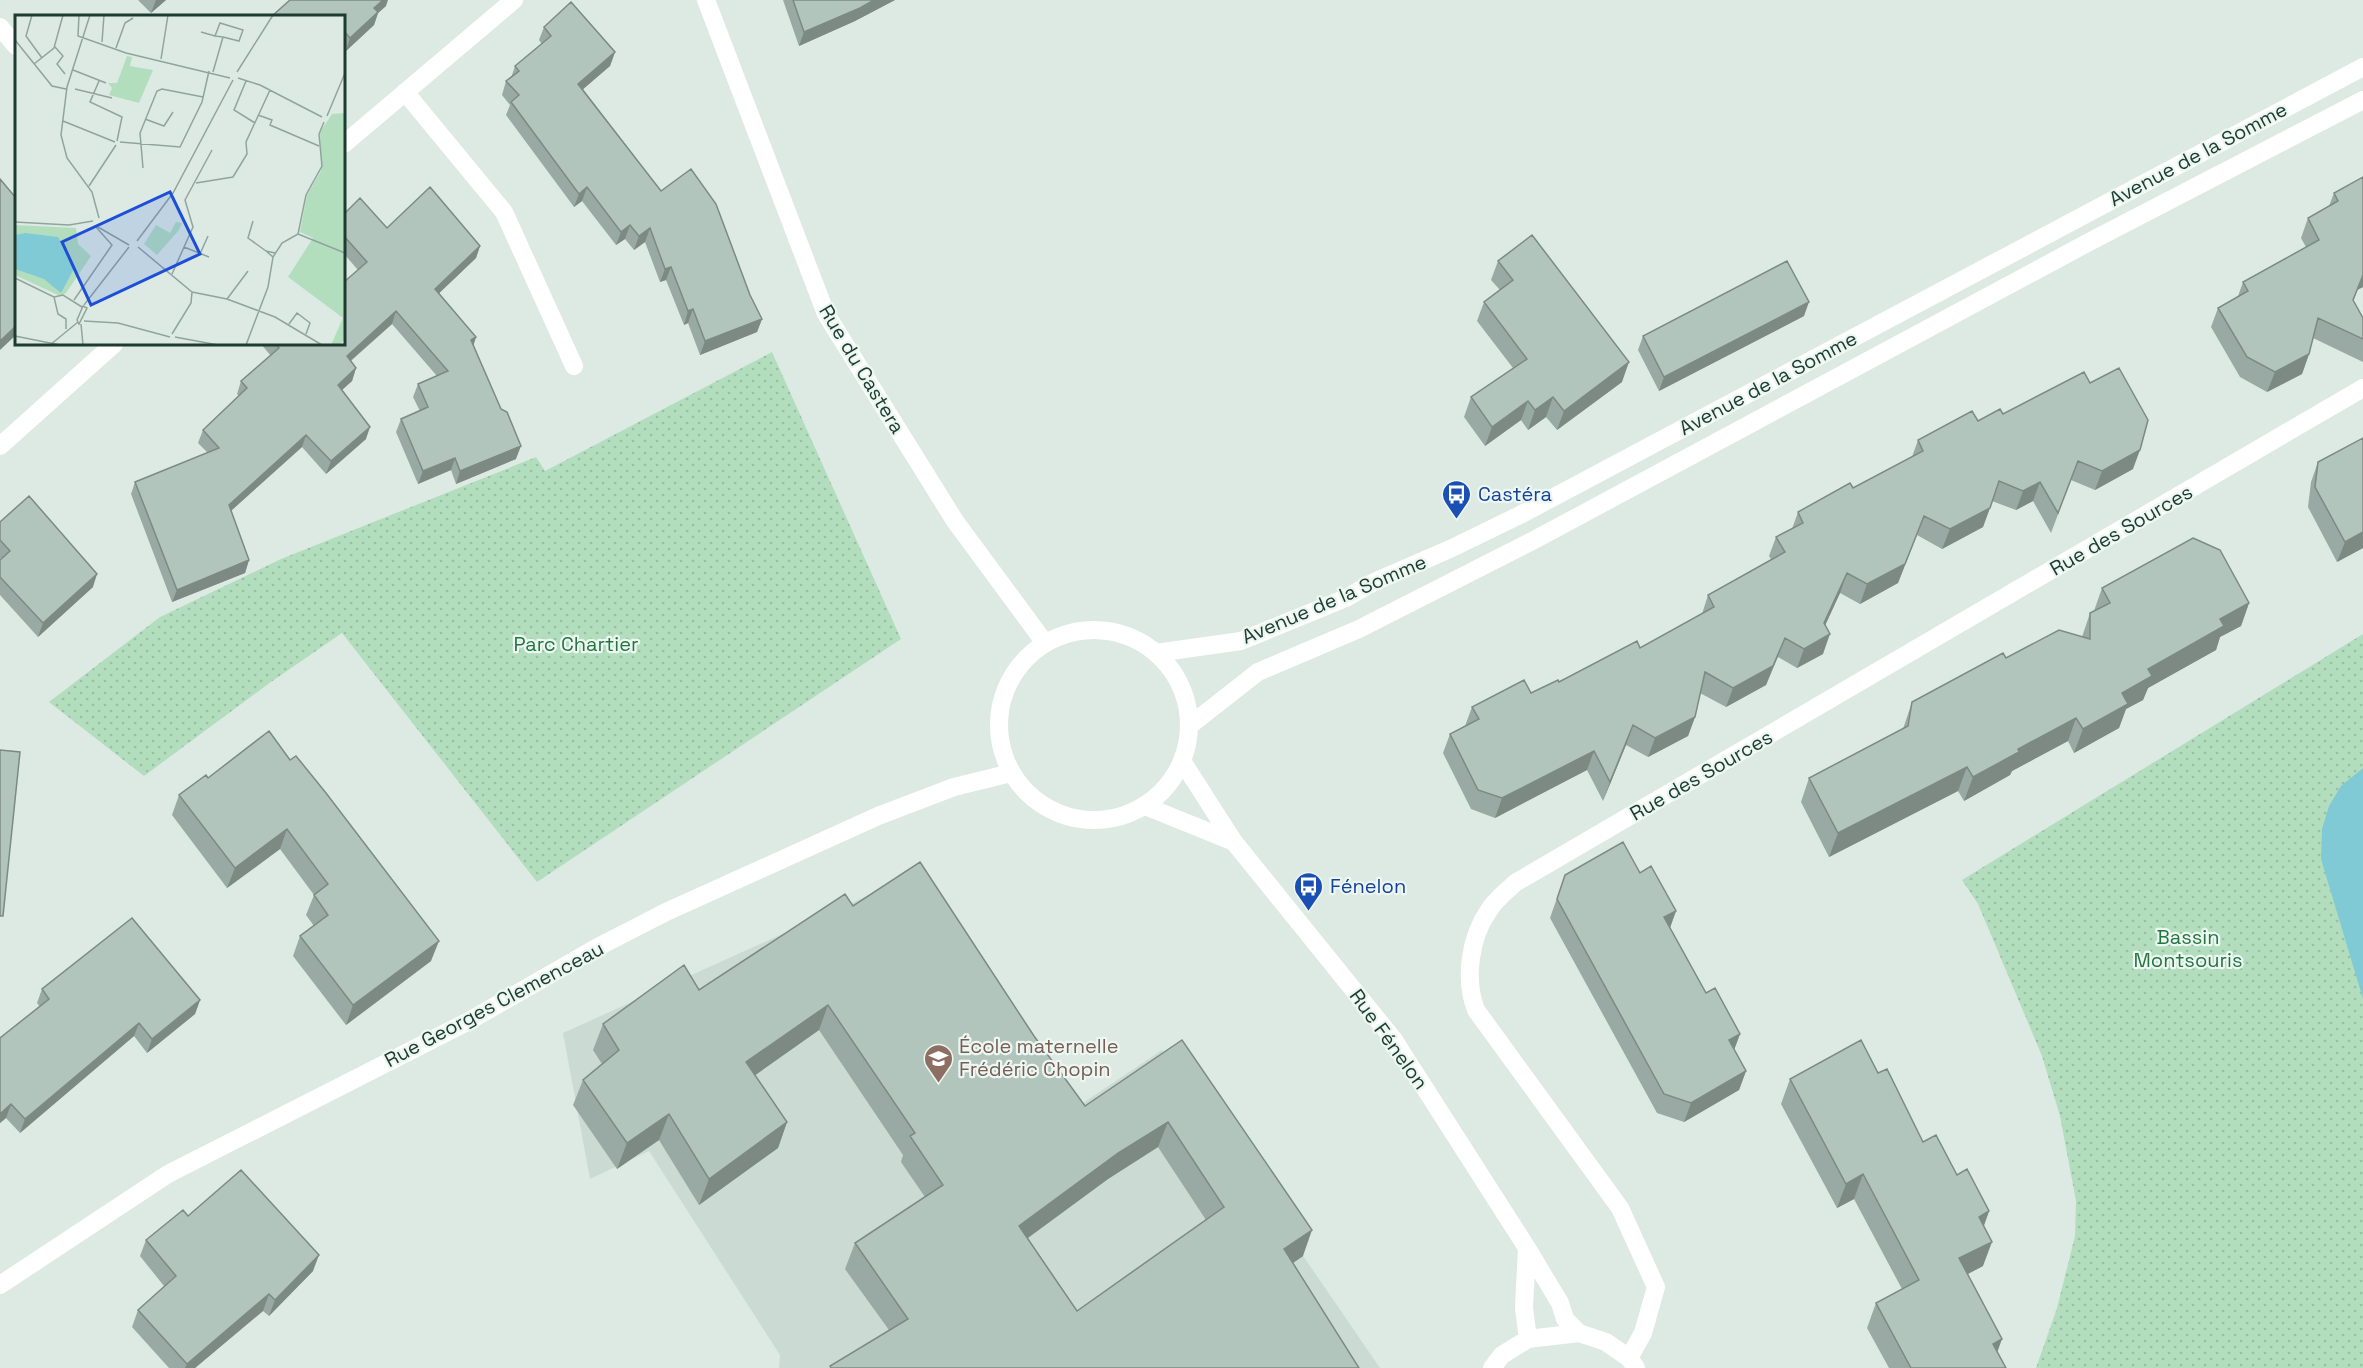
<svg xmlns="http://www.w3.org/2000/svg" width="2363" height="1368" font-family="'Space Grotesk',sans-serif">
  <style>
    .built { fill: #cbdad3 }
    .park { fill: url(#park-dots) }
    .water { fill: #7fcad5 }
    .lines { fill: none; stroke-linecap: round; stroke-linejoin: round }
    .minor { stroke: #fff; stroke-width: 18 }
    .wall { fill: #99a9a3; fill-rule: evenodd }
    .shaded-wall { fill: #7d8a84 }
    .building { fill: #b2c5bd; stroke: #7d8a84; stroke-width: 1.5; fill-rule: evenodd }
    .labels { text-anchor: middle; dominant-baseline: central; stroke-width: 4.5; stroke-linejoin: round; paint-order: stroke }
    .street-label { font-size: 20px; fill: #1d3b32; stroke: #edf7f2 }
    .transit-label { font-size: 20px; fill: #164399; stroke: #edf7f2; text-anchor: start }
    .park-label { font-size: 20px; fill: #257541; stroke: #edf7f2 }
    .education-label { font-size: 20px; fill: #785e54; stroke: #edf7f2; text-anchor: start }
    .inset-road { fill: none; stroke: #90a49d; stroke-width: 1.5 }
    .view { fill: #1d4ed8; fill-opacity: 0.15; stroke: #1d4ed8; stroke-width: 3 }
    .inset-edge { fill: none; stroke: #1d3b32; stroke-width: 3 }
  </style>
  <defs>
    <pattern id="park-dots" width="8" height="8" patternUnits="userSpaceOnUse" patternTransform="scale(1.5)"><rect width="8" height="8" fill="#b3debe"/><path d="M2 2h.1M6 6h.1" fill="none" stroke="#9abfa4" stroke-width="1.8" stroke-linecap="round"/></pattern>
  </defs>
  <rect width="100%" height="100%" fill="#ddeae4"/>
  <path class="built" d="M900 881 1071 1111 1162 1050 1380 1368H779L780 1355 649 1151 590 1179 563 1033Z"/>
  <path class="park" d="M772 352 901 639 537 882 342 633 271 682 144 776 49 702 160 617 281 559 536 457 545 471Z
    M2363 634V1368H2036L2057 1308 2075 1236 2076 1201 2060 1116 2042 1056 1978 904 1962 880Z"/>
  <path class="water" d="M2363 768V999L2321 859 2322 829 2329 806 2341 786Z"/>
  <g class="lines">
    <path class="minor" d="M706 0 826 314 955 521 1045 643
      M0 27 16 46
      M405 92 504 212 574 366
      M344 144 514 0
      M0 446 114 344
      M999 725a95 95 0 1 1 190 0a95 95 0 1 1-190 0Z
      M1156 653 1241 641 1346 598 1374 582 1450 549 1520 515 2363 67
      M1189 726 1258 672 1359 629 1536 539 2091 241 2363 100
      M1182 761 1234 842 1394 1040 1527 1248 1560 1303 1565 1319 1579 1333
      M1145 806 1234 842
      M1527 1248 1524 1308 1528 1339
      M0 1285 168 1174 469 1021 596 948 666 912 878 816 954 787 1011 773
      M1629 1358 1643 1333 1656 1287 1620 1208 1476 1010C1464 979 1470 937 1489 910 1495 900 1507 891 1515 883L2363 388
      M1492 1368 1502 1355 1528 1339 1579 1333 1606 1342 1629 1358 1636 1368"/>
  </g>
  <path class="wall" d="M138 0H166L151 13Z
    M783 0H895L855 21 799 46Z
    M386 6 378 13 374 25 346 51 344 49V16Z
    M544 27 615 52 610 66 583 89 661 191 750 295 762 319 757 332 700 355 688 323 684 325 666 280 660 282 645 242 634 250 625 239 616 245 582 201 574 207 506 115 510 105 502 95 506 81 511 78 515 66 542 44 539 40Z
    M2363 177V287L2357 290 2353 301 2363 318V362L2313 338 2309 354 2302 374 2267 392 2240 377 2211 327 2218 308 2238 296 2243 282 2306 247 2301 238 2308 218 2329 206 2334 193Z
    M344 214 387 228 480 246 476 258 439 293 476 337 473 346 516 459 456 484 451 470 418 484 396 432 401 419 420 411 413 397 418 384 437 376 392 324 351 361 356 368 352 381 342 390 366 439 326 474 302 447 231 511 249 560 245 573 172 602 131 494 135 482 208 453 198 443 203 430 239 396 237 394 241 381 271 356 261 344H344L358 270 344 254Z
    M1498 261 1622 382 1557 430 1546 417 1528 430 1521 420 1485 446 1464 417 1471 397 1513 368 1477 321 1484 302 1500 290 1491 280Z
    M1804 316 1659 391 1638 350 1643 336Z
    M2003 414 2133 469 2095 490 2071 480 2051 533 2033 501 2016 510 1992 501 1983 527 1942 549 1917 535 1898 583 1860 604 1840 593 1825 625 1823 654 1797 668 1778 657 1766 685 1726 707 1700 693 1695 717 1688 736 1648 757 1626 745 1603 801 1587 770 1495 818 1471 809 1443 753 1450 734 1465 726 1472 707 1531 693 1640 648 1702 614 1708 595 1771 559 1769 556 1776 537 1792 529 1798 512 1853 488 1912 457 1918 440Z
    M2318 462 2363 548 2337 562 2308 507 2311 482Z
    M0 522 93 587 38 637 0 595V560L1 559 0 558Z
    M2102 588 2249 603 2241 626 2220 637 2216 650 2148 688 2143 700 2126 709 2119 728 2074 753 2068 741 2012 771 2010 775 1964 801 1958 791 1829 857 1801 802 1809 778 1903 729 1912 702 2006 658 2082 637 2090 613 2094 611Z
    M269 731 431 961 346 1025 293 956 300 936 314 926 306 915 314 895 280 849 227 888 172 815 179 795 208 778Z
    M1640 873 1676 911 1670 928 1706 993 1740 1034 1734 1049 1746 1071 1739 1090 1684 1122 1657 1113 1550 918 1565 875Z
    M853 906 1034 1036 1085 1106 1182 1040 1303 1256 1293 1263 1359 1368H830V1366L889 1330 845 1269 855 1243 925 1197 901 1162 903 1155 819 1030 755 1075 787 1122 778 1148 699 1205 659 1140 617 1169 573 1105 583 1080 602 1064 593 1050 603 1024 699 990ZM1158 1147 1206 1220 1077 1311 1028 1238 1108 1179Z
    M42 989 200 1000 195 1014 147 1053 134 1036 20 1133 6 1118 0 1123V1038L40 1007 37 1003Z
    M1878 1073 1923 1142 1957 1175 1989 1211 1984 1226 1983 1266 1968 1274 1997 1352 2006 1368H1889L1867 1328 1876 1303 1902 1289 1854 1199 1837 1208 1781 1104 1790 1079Z
    M188 1216 313 1271 269 1316 263 1311 195 1368H169L132 1327 138 1310 164 1286 140 1256 146 1240Z"/>
  <path class="shaded-wall" d="M156 0H166L151 13Z
    M383 0H388L386 6 378 13 374 25 346 51 350 38 374 8Z
    M874 0H895L855 21 799 46 804 32Z
    M615 52 610 66 574 97 578 84Z
    M587 187 582 201 574 207 579 194Z
    M630 225 625 239 616 245 621 232Z
    M650 228 645 242 634 250 639 236Z
    M480 246 476 258 431 301 435 289Z
    M671 267 666 280 660 282 665 269Z
    M2363 275V287L2357 290 2346 320Z
    M1809 302 1804 316 1659 391 1664 377Z
    M693 309 688 323 684 325 688 311Z
    M396 311 392 324 342 368 347 356Z
    M762 319 757 332 700 355 705 341Z
    M16 326V335L0 350V341Z
    M476 337 472 350 471 340Z
    M2309 354 2302 374 2267 392 2275 372Z
    M1629 362 1622 382 1557 430 1564 411Z
    M356 368 352 381 333 398 338 385Z
    M1553 397 1546 417 1528 430 1535 410Z
    M1528 401 1521 420 1485 446 1492 427Z
    M370 427 366 439 326 474 331 461Z
    M306 435 302 447 224 517 229 505Z
    M521 446 516 459 456 484 460 471Z
    M2140 450 2133 469 2095 490 2102 471Z
    M455 458 451 470 418 484 423 471Z
    M2040 482 2033 501 2016 510 2023 491Z
    M1990 508 1983 527 1942 549 1950 529Z
    M1924 516 1898 583 1860 604 1867 584Z
    M2363 532V548L2337 562 2345 542Z
    M249 560 245 573 172 602 177 590Z
    M1847 573 1840 593 1818 641 1830 634 1823 654 1797 668 1804 649 1824 623Z
    M97 574 93 587 38 637 43 623Z
    M2249 603 2241 626 2220 637 2216 650 2148 688 2143 700 2126 709 2119 728 2074 753 2083 729 2148 669 2220 619Z
    M1785 638 1766 685 1726 707 1733 688Z
    M1695 717 1688 736 1648 757 1655 738Z
    M2076 718 2068 741 2012 771 2010 775 1964 801 1973 777 2018 749Z
    M1633 725 1626 745 1603 801 1610 782Z
    M1594 751 1587 770 1495 818 1502 798Z
    M1967 767 1958 791 1829 857 1838 833Z
    M287 829 280 849 227 888 235 868Z
    M1676 911 1669 930 1664 917Z
    M439 941 431 961 346 1025 353 1005Z
    M200 1000 195 1014 147 1053 152 1039Z
    M828 1005 819 1030 737 1088 746 1062Z
    M139 1023 134 1036 20 1133 25 1119Z
    M1740 1034 1733 1053 1729 1040Z
    M1746 1071 1739 1090 1684 1122 1691 1103Z
    M11 1104 6 1118 0 1123V1114Z
    M669 1114 659 1140 617 1169 627 1143Z
    M787 1122 778 1148 699 1205 709 1179Z
    M1168 1122 1158 1147 1108 1179 1010 1251 1019 1226 1118 1153Z
    M1863 1174 1854 1199 1837 1208 1846 1184Z
    M1989 1211 1980 1236 1979 1217Z
    M1312 1230 1303 1256 1275 1275 1284 1249Z
    M1992 1242 1983 1266 1950 1283 1959 1258Z
    M319 1255 313 1271 269 1316 275 1300Z
    M269 1294 263 1311 195 1368H185L187 1364Z
    M2002 1339 1993 1364V1344Z"/>
  <path class="building" d="M290 0H383L374 8 378 12 350 38 344 31V16H272Z
    M793 0H874L860 8 804 32Z
    M571 2 615 52 578 84 661 191 691 169 716 204 750 295 762 319 705 341 693 309 688 311 671 267 665 269 650 228 639 236 630 225 621 232 587 187 579 194 511 102 519 95 506 81 519 71 515 66 551 36 544 27Z
    M2363 177V275L2353 300 2363 318V339L2318 318 2309 354 2275 372 2247 357 2218 308 2248 291 2243 282 2319 240 2308 218 2338 201 2334 193Z
    M0 179 16 198V326L0 341Z
    M430 187 480 246 435 289 476 337 471 340 501 409 507 412 521 446 460 471 455 458 423 471 401 419 428 407 418 384 448 371 396 311 347 356 356 368 338 385 370 427 331 461 306 435 229 505 249 560 177 590 135 482 219 448 203 430 247 388 241 381 279 348 276 344H344V282L367 262 344 236V214L360 198 387 228Z
    M1532 235 1629 362 1564 411 1553 397 1535 410 1528 401 1492 427 1471 397 1527 359 1484 302 1513 280 1498 261Z
    M1787 261 1809 302 1664 377 1643 336Z
    M2119 368 2148 420 2140 450 2102 471 2078 461 2058 513 2040 482 2023 491 1999 481 1990 508 1950 529 1924 516 1905 564 1867 584 1847 573 1824 623 1830 634 1804 649 1785 638 1773 666 1733 688 1705 672 1695 717 1655 738 1633 725 1610 782 1594 751 1502 798 1478 790 1450 734 1479 719 1472 707 1524 680 1531 693 1558 680 1559 682 1637 641 1640 648 1714 607 1708 595 1785 552 1776 537 1803 523 1798 512 1850 483 1853 488 1923 451 1918 440 1972 411 1978 421 2000 409 2003 414 2084 372 2090 383Z
    M2363 438V532L2345 542 2315 487 2318 462Z
    M29 496 97 574 43 623 0 577V560L10 551 0 540V522Z
    M2193 538 2220 550 2249 603 2220 619 2224 626 2148 669 2152 676 2122 693 2128 704 2083 729 2076 718 2018 749 2019 752 1973 777 1967 767 1838 833 1809 778 1908 726 1912 702 2003 653 2006 658 2059 630 2090 639V613L2110 603 2102 588Z
    M269 731 290 760 296 756 326 793 439 941 353 1005 300 936 328 915 314 895 328 884 287 829 235 868 179 795 206 775 208 778Z
    M0 750 20 752 3 916H0Z
    M1623 842 1640 873 1651 866 1676 911 1664 917 1706 993 1715 988 1740 1034 1729 1040 1746 1071 1691 1103 1664 1094 1557 899 1565 875Z
    M920 862 1034 1036 1085 1106 1182 1040 1312 1230 1284 1249 1359 1368H831L830 1366 908 1319 855 1243 943 1185 910 1136 915 1133 828 1005 746 1062 787 1122 709 1179 669 1114 627 1143 583 1080 619 1050 603 1024 684 965 699 990 845 894 853 906ZM1168 1122 1224 1207 1077 1311 1019 1226 1118 1153Z
    M132 918 200 1000 152 1039 139 1023 25 1119 11 1104 0 1114V1038L49 999 42 989Z
    M1861 1040 1878 1073 1887 1069 1923 1142 1936 1135 1957 1175 1967 1169 1989 1211 1979 1217 1992 1242 1959 1258 2002 1339 1993 1344 2006 1368H1911L1876 1303 1919 1280 1863 1174 1846 1184 1790 1079Z
    M241 1170 319 1255 275 1300 269 1294 187 1364 138 1310 176 1276 146 1240 183 1210 188 1216Z"/>
  <defs>
    <symbol id="bus-pin" viewBox="-11 -11 22 30"><path d="M0 17L-7.5 6A9.5 9.5 0 1 1 7.5 6Z" fill="#1a4fb4" stroke="#edf7f2"/><path d="M-5-6H5V4H4V6H2V4H-2V6H-4V4H-5ZM-3.5-4V0h7V-4ZM-3.5 1.2v1.5H-2V1.2ZM2 1.2v1.5H3.5V1.2Z" fill="#fff"/></symbol>
    <symbol id="school-pin" viewBox="-11 -11 22 30"><path d="M0 17L-7.5 6A9.5 9.5 0 1 1 7.5 6Z" fill="#8d6e63" stroke="#edf7f2"/><path d="M0-5L7-2L0 1L-7-2ZM-4 1L0 2.5L4 1V4Q0 6-4 4Z" fill="#fff"/></symbol>
  </defs>
  <g fill-rule="evenodd">
    <use href="#bus-pin" x="1440" y="478" width="33" height="45"/>
    <use href="#bus-pin" x="1292" y="870" width="33" height="45"/>
    <use href="#school-pin" x="922" y="1042" width="33" height="45"/>
  </g>
  <g class="labels">
    <g class="street-label">
      <text transform="translate(2198 154) rotate(-28)">Avenue de la Somme</text>
      <text transform="translate(862 369) rotate(59)">Rue du Castera</text>
      <text transform="translate(1768 383) rotate(-28)">Avenue de la Somme</text>
      <text transform="translate(2121 530) rotate(-30)">Rue des Sources</text>
      <text transform="translate(1334 599) rotate(-23)">Avenue de la Somme</text>
      <text transform="translate(1701 775) rotate(-30)">Rue des Sources</text>
      <text transform="translate(494 1004) rotate(-28)">Rue Georges Clemenceau</text>
      <text transform="translate(1389 1039) rotate(54)">Rue Fénelon</text>
    </g>
    <g class="transit-label">
      <text x="1478" y="494">Castéra</text>
      <text x="1330" y="886">Fénelon</text>
    </g>
    <g class="park-label">
      <text x="576" y="644">Parc Chartier</text>
      <text x="2188" y="937">Bassin<tspan x="2188" dy="23">Montsouris</tspan></text>
    </g>
    <g class="education-label">
      <text x="959" y="1046">École maternelle<tspan x="959" dy="23">Frédéric Chopin</tspan></text>
    </g>
  </g>
  <g transform="translate(15 15)">
    <rect width="330" height="330" fill="#ddeae4"/>
    <path d="M112 41 117 42 115 51 138 55 124 88 94 80 97 73 93 68H102ZM330 98V323L325 330H316L328 303 273 262 298 223 285 217 292 180 306 156 305 117 317 99ZM161 207 167 208 164 215 142 240 129 229 141 210 155 218ZM0 210 61 213 63 229 76 241 51 278 45 281 0 260Z" fill="#b3debe"/>
    <path d="M10 218 43 222 60 252 46 278 29 264 0 254V220Z" fill="#7fcad5"/>
    <path class="inset-road" d="M17 0 11 21 27 43M64 0 63 21 111 38 215 63M75 0 52 72 46 120 52 143 77 177 84 203M186 17 200 21 208 22 224 26 228 15 205 8 200 21M0 25 37 71 51 74M87 27 89 0M40 32 48 41 42 49 50 59M101 33 110 8 118 3M146 44 153 0M19 49 39 33 48 0M58 55 91 68M198 57 208 22M222 57 258 0M223 63 245 70 307 102M84 66 75 87 107 102 102 126M231 66 219 95 240 108M60 74 97 83M243 100 257 105 255 110 304 131M312 101 330 58M130 104 149 111 158 97M48 106 100 127M105 127 165 132 187 87 194 56M128 153 125 118 142 76 147 74 188 82M181 168 218 162 232 139 231 127 255 75M74 171 101 130M238 206 233 223 251 236M0 207 54 210 78 206M83 212 114 230M283 219 291 180 307 151 304 119 309 107M283 219 330 238M122 226 158 178 218 65M123 232 177 277 212 284 260 302 307 330M169 232 194 242M185 239 193 221M258 242 251 236 260 238M157 259 178 212 170 185 197 135M0 263 39 282 43 299 51 304V314M39 282 48 280 67 292M212 284 233 256M59 285 97 230 81 212M69 290 114 232M68 291 72 293 64 309 62 305ZM69 306 103 308 155 322M66 309 68 330M274 309 282 298 295 308 291 319M157 319 176 288 177 277M0 321 45 330M160 322 203 330M35 330 63 307M231 330 253 272 258 242 267 228 283 219"/>
    <path class="view" d="M155 177 185 239 76 290 47 227Z"/>
    <rect width="330" height="330" class="inset-edge"/>
  </g>
</svg>
